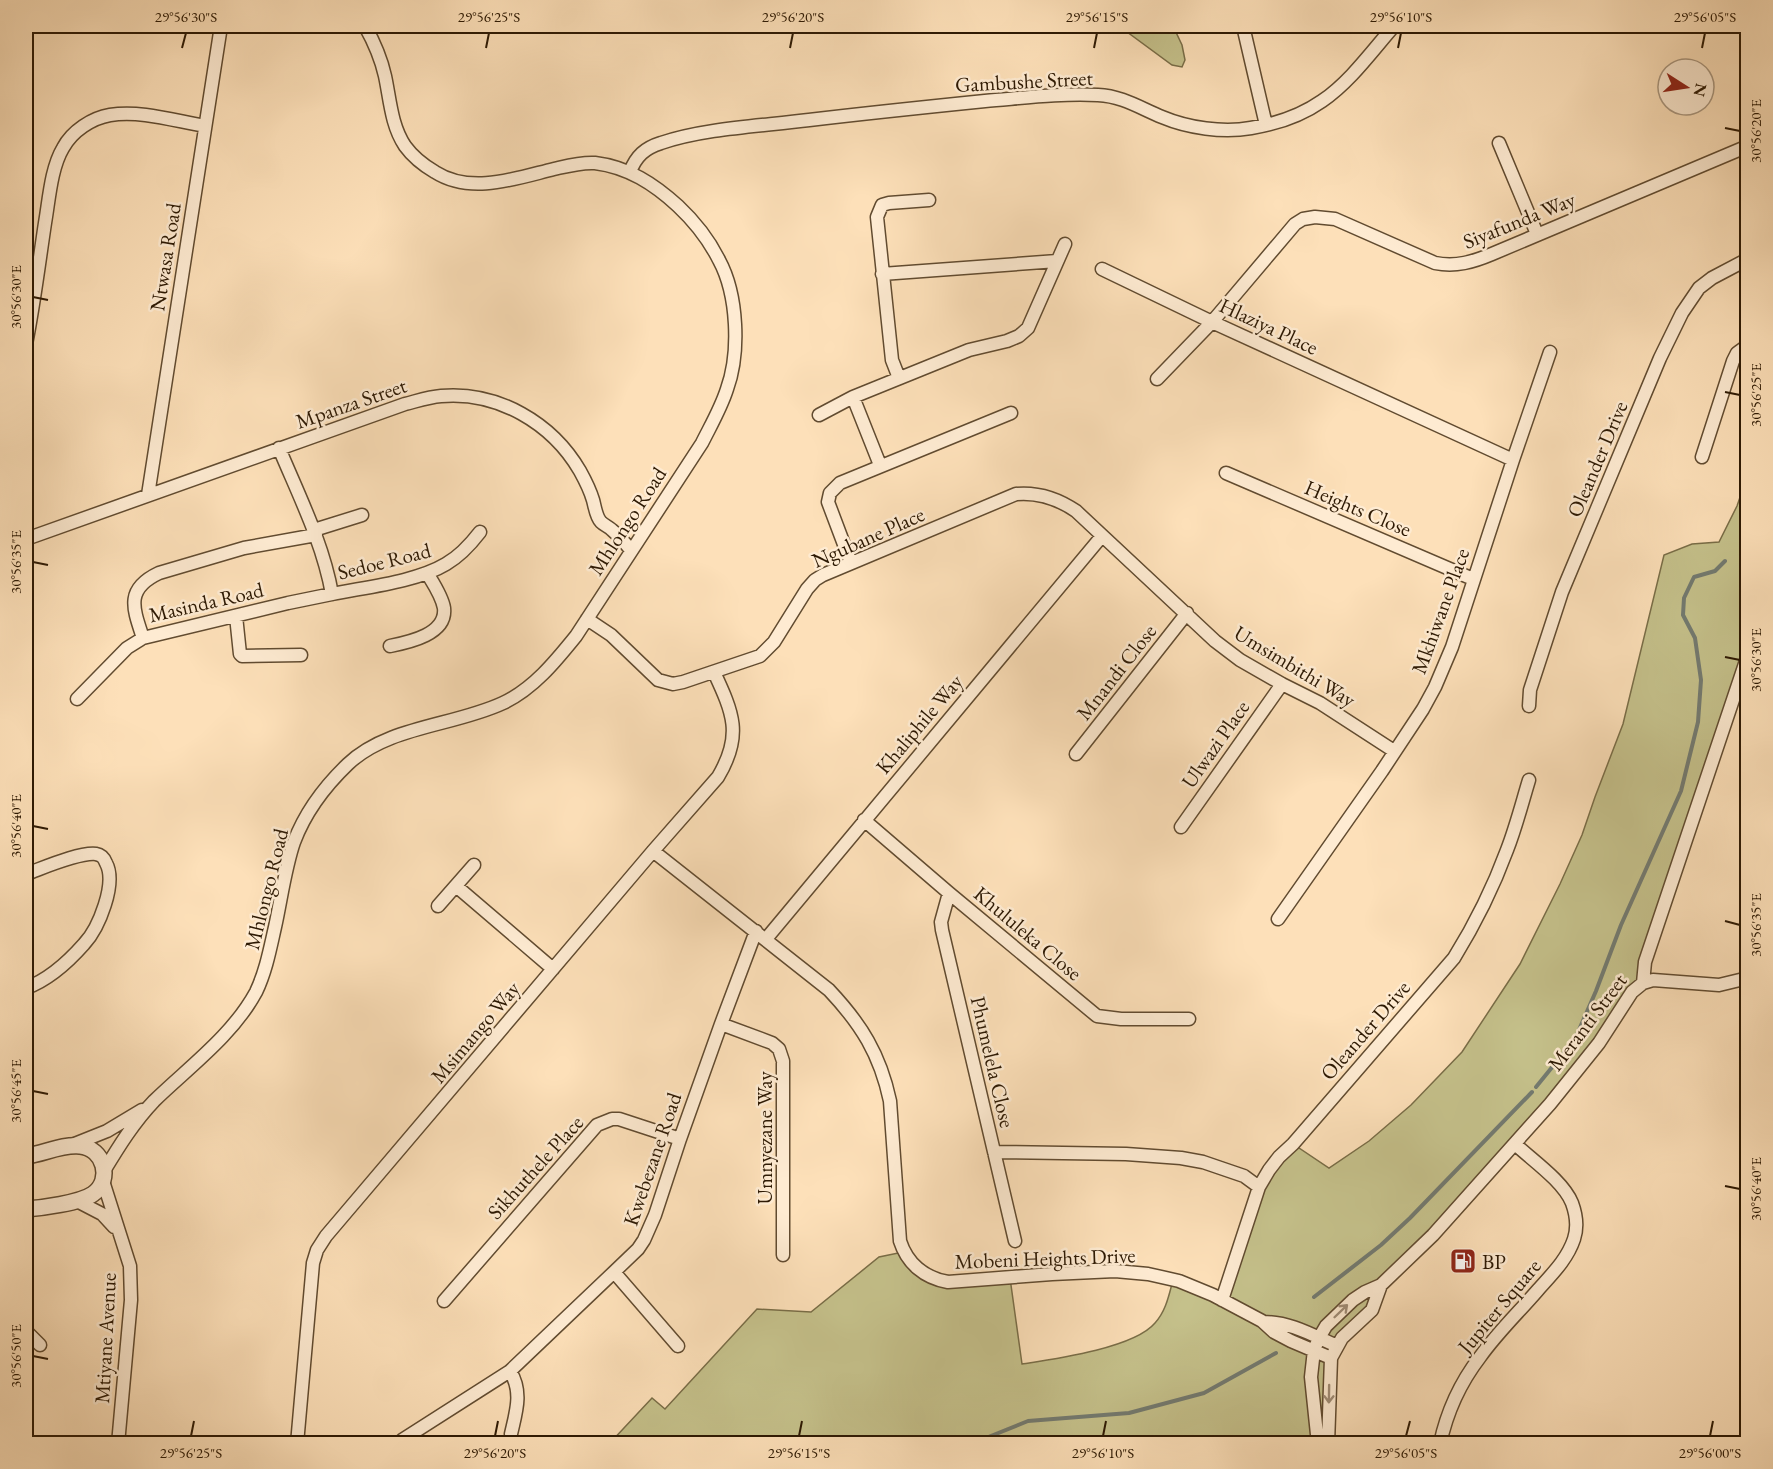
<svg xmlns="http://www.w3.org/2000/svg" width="1773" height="1469" font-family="'EB Garamond',serif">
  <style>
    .green { fill: #c5c18b; stroke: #796d47; stroke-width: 1.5 }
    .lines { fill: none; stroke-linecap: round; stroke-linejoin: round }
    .stream { stroke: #737a70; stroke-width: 4 }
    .minor-casing { stroke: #614b30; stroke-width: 15 }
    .tertiary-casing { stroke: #614b30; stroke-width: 18 }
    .minor { stroke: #feebd2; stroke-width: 12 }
    .tertiary { stroke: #feebd2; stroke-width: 15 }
    .oneway { stroke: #a08c75 }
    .ticks { fill: none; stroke: #2d1903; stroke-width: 2 }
    .labels { text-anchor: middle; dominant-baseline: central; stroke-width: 5; stroke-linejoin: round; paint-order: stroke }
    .street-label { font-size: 21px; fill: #2d1903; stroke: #feebd2 }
    .poi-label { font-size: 21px; fill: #2d1903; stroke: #feebd2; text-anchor: start }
    .neatline { fill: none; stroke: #2d1903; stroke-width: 2 }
    .ticks-label { font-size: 15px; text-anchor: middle; fill: #2d1903 }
  </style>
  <rect width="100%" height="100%" fill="#fde0b9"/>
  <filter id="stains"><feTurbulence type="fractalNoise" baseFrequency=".00333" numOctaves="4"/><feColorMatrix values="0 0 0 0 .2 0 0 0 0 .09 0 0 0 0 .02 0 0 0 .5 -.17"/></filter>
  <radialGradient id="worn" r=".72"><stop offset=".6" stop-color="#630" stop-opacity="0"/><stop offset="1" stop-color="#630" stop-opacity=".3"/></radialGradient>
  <path class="green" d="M1119 26H1173L1182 45 1185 60 1182 67 1172 65Z
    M1747 477V656L1644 972 1599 1043 1381 1286 1376 1302 1337 1347 1328 1443 609 1444 652 1398 665 1409 757 1309 811 1312 879 1257 903 1252 938 1280 1010 1278 1022 1364C1055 1359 1134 1348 1155 1323 1166 1311 1169 1295 1173 1280L1222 1300 1260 1188 1293 1144 1329 1168 1369 1141 1411 1105 1462 1052 1520 964 1560 884 1582 835 1595 797 1623 724 1664 555 1692 544 1719 542 1737 506Z"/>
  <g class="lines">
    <path class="stream" d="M1745 525 1748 518
      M1536 1087 1575 1039 1596 991 1621 925 1681 791 1698 722 1701 680 1695 638 1683 615 1684 598 1694 577 1715 571 1725 561
      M1314 1297 1381 1245 1410 1218 1532 1092
      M971 1444 1028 1421 1129 1413 1204 1393 1276 1353"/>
    <defs>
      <path id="minor" d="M1243 26 1266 125
        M1499 143 1537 234
        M630 172C636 156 645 148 661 143 705 128 763 126 809 120 868 113 926 107 985 101 1023 98 1060 93 1098 95 1122 96 1140 108 1162 117 1188 128 1223 133 1251 128 1276 124 1302 115 1322 101 1350 82 1372 51 1394 26
        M1102 269 1212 322 1513 460
        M882 274 1057 261
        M26 344C34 304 39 263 45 223 49 200 51 168 63 148 72 131 92 118 110 115 141 110 175 121 205 126
        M899 378 892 360 877 217 882 205 889 203 929 200
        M1157 379 1212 322 1295 224 1303 219 1315 217 1335 219 1435 263C1456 267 1473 262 1492 254L1748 146
        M853 397 880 465
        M819 415 853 397 969 350 1007 341 1019 336 1028 328 1065 244
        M279 448C299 496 323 543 332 594 366 587 416 582 446 564 460 556 470 545 480 532
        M1702 457 1733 361 1737 353 1748 345
        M1226 473 1473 579
        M148 495 221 26
        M314 530 362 515
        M26 539 405 404C417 401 429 397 441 396 498 391 552 423 580 471 585 480 590 490 593 500 595 507 596 517 601 522 604 525 609 527 612 530 619 536 625 543 631 550
        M851 563 828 502 830 493 840 483 1011 413
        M236 616 240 654 242 656 301 655
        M587 619 611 635 658 680 673 684 683 682 760 656 774 642 807 589 815 580 823 575 1016 494C1038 492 1057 498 1076 511L1215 641 1240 660 1282 684 1320 703 1394 751
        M143 638C133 608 125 589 159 573L244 548 316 535
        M390 646C410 642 447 634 444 608 442 596 433 583 427 573
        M77 699 127 648 143 638 288 603 332 594
        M1529 706 1530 690 1562 592 1660 358 1682 313 1699 288 1712 278 1748 259
        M1076 754 1187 613
        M864 820 949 893 1097 1016 1121 1019H1189
        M1181 827 1282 684
        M653 851 829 990C861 1024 880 1054 890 1101L900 1241C907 1263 924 1278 948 1282L1052 1274 1115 1271 1148 1274 1179 1281 1213 1295 1262 1321 1274 1332 1291 1341 1331 1358
        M26 874C43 868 79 852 96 854 102 855 104 858 106 863 117 883 99 928 84 944 69 961 48 980 26 988
        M456 886 553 969
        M949 893 941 922 942 930 1015 1241
        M438 906 474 865
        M1278 919 1382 771 1423 709 1435 687 1452 647 1513 460 1550 352
        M766 939 1102 536
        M1643 983 1645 962 1748 655
        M721 1024 772 1043 779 1049 783 1061V1255
        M72 1145 107 1131 142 1110
        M994 1152 1126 1154 1181 1158 1203 1162 1244 1176 1259 1187
        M104 1171C119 1146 134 1122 154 1101 189 1067 232 1036 256 992 266 971 270 949 275 927 281 900 285 868 294 842 305 813 325 786 348 764 388 726 454 726 503 703 533 689 555 662 576 636L702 443C711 425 721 408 727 389 740 353 738 295 719 260 709 240 694 221 678 206 654 184 628 167 595 163 581 162 567 166 554 169 517 178 471 195 435 172 423 165 413 157 405 146 391 125 390 99 385 76 381 58 374 42 365 26
        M103 1181 130 1266 131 1300 118 1444
        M77 1201 102 1214 114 1227
        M614 1272 678 1346
        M1222 1300 1259 1187 1269 1170 1279 1157 1293 1144 1454 958C1475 924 1493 888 1507 850 1516 827 1522 803 1529 780
        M444 1301 597 1125 612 1119H619L680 1139
        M1263 1322C1291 1322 1312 1335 1337 1346
        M26 1331 40 1345
        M510 1371C523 1392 516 1412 511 1434
        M402 1440 510 1371 614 1272 638 1249 644 1240 655 1215 680 1139 721 1024 756 931
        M297 1444 313 1263 317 1250 326 1236 653 851 718 777C743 735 733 713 714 672
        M1318 1444 1311 1377 1314 1350 1319 1338 1326 1326 1353 1300 1365 1292 1381 1285 1433 1235 1550 1104 1599 1043 1632 992 1643 983 1653 980 1719 985 1748 978
        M1328 1444 1331 1358 1342 1338 1372 1310 1381 1285
        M1440 1444C1447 1411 1460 1383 1480 1357 1497 1333 1518 1313 1537 1291 1551 1275 1567 1260 1574 1239 1578 1227 1576 1214 1572 1203 1563 1181 1532 1160 1515 1144
        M1744 1444 1748 1442"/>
      <path id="tertiary" d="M26 1156C43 1154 62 1144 80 1146 104 1148 113 1180 93 1194 80 1203 41 1208 26 1209"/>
    </defs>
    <use href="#minor" class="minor-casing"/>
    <use href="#tertiary" class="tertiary-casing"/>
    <use href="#minor" class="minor"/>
    <use href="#tertiary" class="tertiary"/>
  </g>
  <defs><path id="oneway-shaft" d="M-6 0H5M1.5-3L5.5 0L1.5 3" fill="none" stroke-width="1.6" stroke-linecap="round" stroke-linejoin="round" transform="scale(1.5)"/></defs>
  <g class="oneway">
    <use href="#oneway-shaft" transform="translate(1341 1311) rotate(-44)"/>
    <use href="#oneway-shaft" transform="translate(1329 1394) rotate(91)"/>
  </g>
  <path class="ticks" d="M182 48 186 33M486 48 489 33M790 48 793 33M1094 48 1097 33M1398 48 1401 33M1702 48 1705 33M1725 128 1740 131M33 297 48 300M1725 392 1740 395M33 562 48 565M1725 657 1740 660M33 826 48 829M1725 921 1740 925M33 1091 48 1094M1725 1186 1740 1189M33 1356 48 1359M191 1436 194 1421M495 1436 498 1421M799 1436 802 1421M1103 1436 1106 1421M1406 1436 1410 1421M1710 1436 1713 1421"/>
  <defs>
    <symbol id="fuel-square" viewBox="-11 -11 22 22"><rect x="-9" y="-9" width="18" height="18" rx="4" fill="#8f2418" stroke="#feebd2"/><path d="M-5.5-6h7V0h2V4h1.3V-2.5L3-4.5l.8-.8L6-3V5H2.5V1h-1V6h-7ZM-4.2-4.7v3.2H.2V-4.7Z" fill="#fff"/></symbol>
  </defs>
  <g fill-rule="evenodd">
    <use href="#fuel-square" x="1448" y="1246" width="30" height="30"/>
  </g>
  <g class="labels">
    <g class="street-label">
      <text transform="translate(1024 81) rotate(-3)">Gambushe Street</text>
      <text transform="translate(1519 220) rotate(-22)">Siyafunda Way</text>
      <text transform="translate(165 257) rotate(-81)">Ntwasa Road</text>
      <text transform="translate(1269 326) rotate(25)">Hlaziya Place</text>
      <text transform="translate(351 403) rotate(-19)">Mpanza Street</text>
      <text transform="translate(1597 459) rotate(-67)">Oleander Drive</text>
      <text transform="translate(1358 508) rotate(23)">Heights Close</text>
      <text transform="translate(627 521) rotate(-57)">Mhlongo Road</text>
      <text transform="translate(868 537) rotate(-24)">Ngubane Place</text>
      <text transform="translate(384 561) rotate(-14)">Sedoe Road</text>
      <text transform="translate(206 602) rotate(-13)">Masinda Road</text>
      <text transform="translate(1440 611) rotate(-70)">Mkhiwane Place</text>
      <text transform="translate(1295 666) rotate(31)">Umsimbithi Way</text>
      <text transform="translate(1116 672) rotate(-52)">Mnandi Close</text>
      <text transform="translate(919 724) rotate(-50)">Khaliphile Way</text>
      <text transform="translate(1215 744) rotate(-55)">Ulwazi Place</text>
      <text transform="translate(266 889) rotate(-76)">Mhlongo Road</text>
      <text transform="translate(1028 933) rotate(40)">Khululeka Close</text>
      <text transform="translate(1587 1022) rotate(-53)">Meranti Street</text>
      <text transform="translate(1365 1030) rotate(-49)">Oleander Drive</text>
      <text transform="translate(475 1032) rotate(-50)">Msimango Way</text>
      <text transform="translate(993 1062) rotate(77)">Phumelela Close</text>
      <text transform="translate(764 1138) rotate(-90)">Umnyezane Way</text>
      <text transform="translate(652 1159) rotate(-71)">Kwebezane Road</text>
      <text transform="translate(535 1167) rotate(-48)">Sikhuthele Place</text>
      <text transform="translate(1045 1258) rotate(-2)">Mobeni Heights Drive</text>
      <text transform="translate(1499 1306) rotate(-50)">Jupiter Square</text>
      <text transform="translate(105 1338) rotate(-87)">Mtiyane Avenue</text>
    </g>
    <g class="poi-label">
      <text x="1482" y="1261">BP</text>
    </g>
  </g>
  <rect width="1773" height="1469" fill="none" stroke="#fde0b9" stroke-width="66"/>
  <g transform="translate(1686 87) rotate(102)"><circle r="28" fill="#feebd2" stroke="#aa977f" stroke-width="1.5"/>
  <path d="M0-4.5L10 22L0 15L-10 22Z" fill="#8f2418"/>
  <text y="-9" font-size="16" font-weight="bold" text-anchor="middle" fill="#2d1903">N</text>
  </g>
  <rect x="33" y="33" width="1707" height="1403" class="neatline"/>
  <g class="ticks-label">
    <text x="186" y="22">29°56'30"S</text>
    <text x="489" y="22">29°56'25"S</text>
    <text x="793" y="22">29°56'20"S</text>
    <text x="1097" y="22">29°56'15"S</text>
    <text x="1401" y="22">29°56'10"S</text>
    <text x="1705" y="22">29°56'05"S</text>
    <text transform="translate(1756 131) rotate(-90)" y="5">30°56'20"E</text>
    <text transform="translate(16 297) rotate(-90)" y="5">30°56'30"E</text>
    <text transform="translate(1756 395) rotate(-90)" y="5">30°56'25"E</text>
    <text transform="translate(16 562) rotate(-90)" y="5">30°56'35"E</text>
    <text transform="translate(1756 660) rotate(-90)" y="5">30°56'30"E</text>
    <text transform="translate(16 826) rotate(-90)" y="5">30°56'40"E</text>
    <text transform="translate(1756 925) rotate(-90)" y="5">30°56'35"E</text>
    <text transform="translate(16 1091) rotate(-90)" y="5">30°56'45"E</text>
    <text transform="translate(1756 1189) rotate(-90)" y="5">30°56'40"E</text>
    <text transform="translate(16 1356) rotate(-90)" y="5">30°56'50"E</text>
    <text x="191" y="1458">29°56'25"S</text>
    <text x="495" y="1458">29°56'20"S</text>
    <text x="799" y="1458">29°56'15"S</text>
    <text x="1103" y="1458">29°56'10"S</text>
    <text x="1406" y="1458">29°56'05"S</text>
    <text x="1710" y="1458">29°56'00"S</text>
  </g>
  <rect width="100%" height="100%" filter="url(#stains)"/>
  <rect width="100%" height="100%" fill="url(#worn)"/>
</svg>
